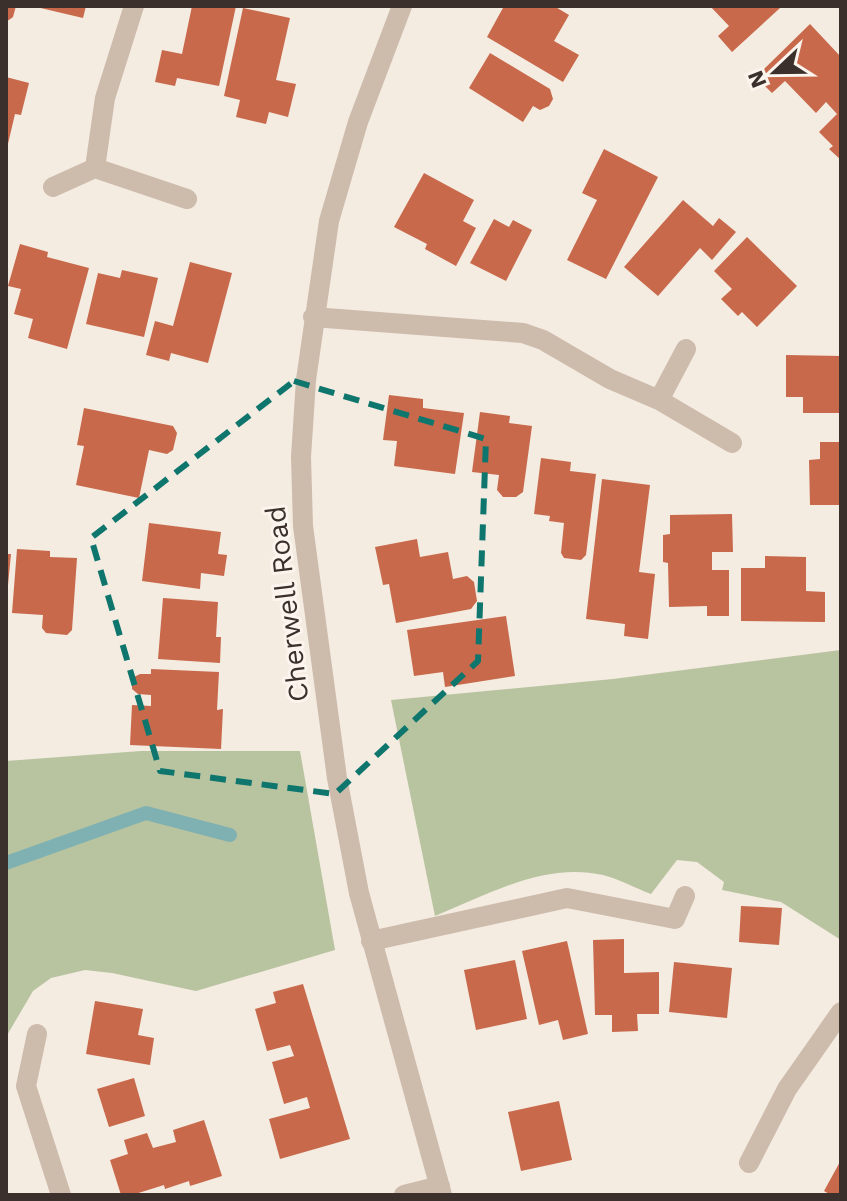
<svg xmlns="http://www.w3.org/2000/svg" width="847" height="1201" font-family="'Work Sans',sans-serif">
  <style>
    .green { fill: #b8c4a0 }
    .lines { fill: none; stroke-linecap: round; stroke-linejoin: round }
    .stream { stroke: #7fb0b2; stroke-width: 14 }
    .building { fill: #c8694b }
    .service { stroke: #cdbbac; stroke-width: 20 }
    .minor { stroke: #cdbbac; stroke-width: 20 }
    .marked { fill: none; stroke: #0f766e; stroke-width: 6; stroke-dasharray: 16 10; stroke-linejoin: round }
    .labels { text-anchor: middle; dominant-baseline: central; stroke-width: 6; stroke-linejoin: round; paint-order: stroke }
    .street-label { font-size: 28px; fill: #3b302b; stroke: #fbf5ee }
  </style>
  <rect width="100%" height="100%" fill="#f4ebe1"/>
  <path class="green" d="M841 650V940L781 902 722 890 724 882 697 862 677 860 651 894C635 888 619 879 603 875 544 862 489 894 435 916L391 700 613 679Z
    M141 751H300L335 950 196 991 112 973 85 970 51 978 33 991 6 1037V761Z"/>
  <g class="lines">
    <path class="stream" d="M6 863 146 813 230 835"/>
  </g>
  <path class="building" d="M6 6H16L13 17 6 22Z
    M32 6H86L83 18Z
    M192 6H236L219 86 177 78 175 86 155 82 162 50 182 54Z
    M504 6H554L569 15 554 41 579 55 563 82 487 37Z
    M710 6H778L780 8 732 52 718 36 729 26Z
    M243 8 290 18 276 80 296 84 288 117 269 112 266 124 236 117 240 100 224 96Z
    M810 24 841 57V160L829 149 833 146 819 132 837 114 826 102 816 113 785 81 772 93 756 77Z
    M490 53 550 89 553 99 549 106 540 110 533 106 523 122 469 88Z
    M6 77 29 83 21 115 15 114 7 148Z
    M604 149 658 177 606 279 567 260 597 200 582 193Z
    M424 173 474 200 463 221 476 228 456 266 425 249 427 244 394 227Z
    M683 200 713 226 719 218 736 232 712 260 700 248 658 296 624 267Z
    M494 219 509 227 513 220 532 230 506 281 470 263Z
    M747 237 797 286 757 327 742 312 738 316 721 299 732 289 714 271Z
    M20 244 48 252 47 257 89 268 67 349 28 338 33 319 14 314 21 289 8 286Z
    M190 262 232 273 208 363 171 353 169 361 146 355 155 321 173 326Z
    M122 270 158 278 144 337 86 324 98 273 120 278Z
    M786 355 841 356V413H803V397H786Z
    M389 395 423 399V408L464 413 455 474 394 466 397 441 383 440Z
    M84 408 173 426 177 433 173 450 167 454 149 450 139 498 76 485 84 446 77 445Z
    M480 412 510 416 509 423 532 426 523 492 516 497H503L497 490 499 475 472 472Z
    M820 442H841V505H810L809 460 820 459Z
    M541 458 571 462 570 471 596 474 586 555 581 560 564 558 561 553 564 523 549 521 550 516 534 514Z
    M602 479 650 485 639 572 655 574 648 639 624 636 625 624 586 619Z
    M732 514 733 552H712V570H729V616H707V606L669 607 668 563 663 562V535L670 534V515Z
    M149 523 221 532 218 554 227 555 224 576 201 573 200 589 142 581Z
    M417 539 420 557 448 552 453 579 467 576 474 582 477 601 471 609 396 623 389 584 383 585 375 547Z
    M17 549 50 551V557L77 558 72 630 67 635 46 633 42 628 43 615 12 613Z
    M6 554H11L8 585H6Z
    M765 556 806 557V591L825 592V622L741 621V568H765Z
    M163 598 218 602 216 637H221L220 663 158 659Z
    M506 616 515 676 445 687 443 672 414 676 407 630Z
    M151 669 219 672 217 710 223 709 221 749 130 745 132 705 151 706V695L138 694 132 689V678L140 674H151Z
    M741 906 782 908 779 945 739 942Z
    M624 939V973L659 972V1014H637L638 1031 612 1032V1015H595L593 940Z
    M567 941 588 1034 563 1040 558 1020 539 1025 522 951Z
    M515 960 527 1019 476 1030 464 970Z
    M674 962 732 968 727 1018 669 1012Z
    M303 984 350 1139 280 1159 269 1119 310 1108 307 1097 284 1104 272 1062 294 1056 290 1045 267 1051 255 1009 276 1003 273 992Z
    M95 1001 143 1009 138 1035 154 1038 150 1065 86 1054Z
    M134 1078 145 1116 109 1127 97 1089Z
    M559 1101 572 1160 521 1171 508 1112Z
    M204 1120 222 1176 190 1186 189 1181 165 1189 164 1185 132 1195H121L110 1160 128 1154 124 1140 147 1133 153 1148 176 1142 173 1130Z
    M841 1160V1195H831L824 1191Z"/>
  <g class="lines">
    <path class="service" d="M749 1163 787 1089 841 1012"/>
    <path class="minor" d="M402 6 358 122 329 221 306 380 301 457 303 526 337 778 359 893 442 1195
      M95 168 187 199
      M53 187 95 168 105 98 134 6
      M313 317 523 333 543 340 610 379 659 400 732 443
      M659 400 686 349
      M371 941 567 898 675 919 685 896
      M37 1034 26 1086 61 1195
      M404 1195 440 1186"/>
  </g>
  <path class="marked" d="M294 381 486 439 478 661 335 794 160 771 91 538Z"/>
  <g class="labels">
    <g class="street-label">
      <text transform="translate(287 604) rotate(-97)">Cherwell Road</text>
    </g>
  </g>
  <rect width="847" height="1201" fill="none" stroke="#3b302b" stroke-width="16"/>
  <g transform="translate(775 72) rotate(248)" stroke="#fbf5ee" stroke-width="6" paint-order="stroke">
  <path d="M0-6L14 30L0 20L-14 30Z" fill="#3b302b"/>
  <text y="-12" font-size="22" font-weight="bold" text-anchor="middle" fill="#3b302b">N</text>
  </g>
</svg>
